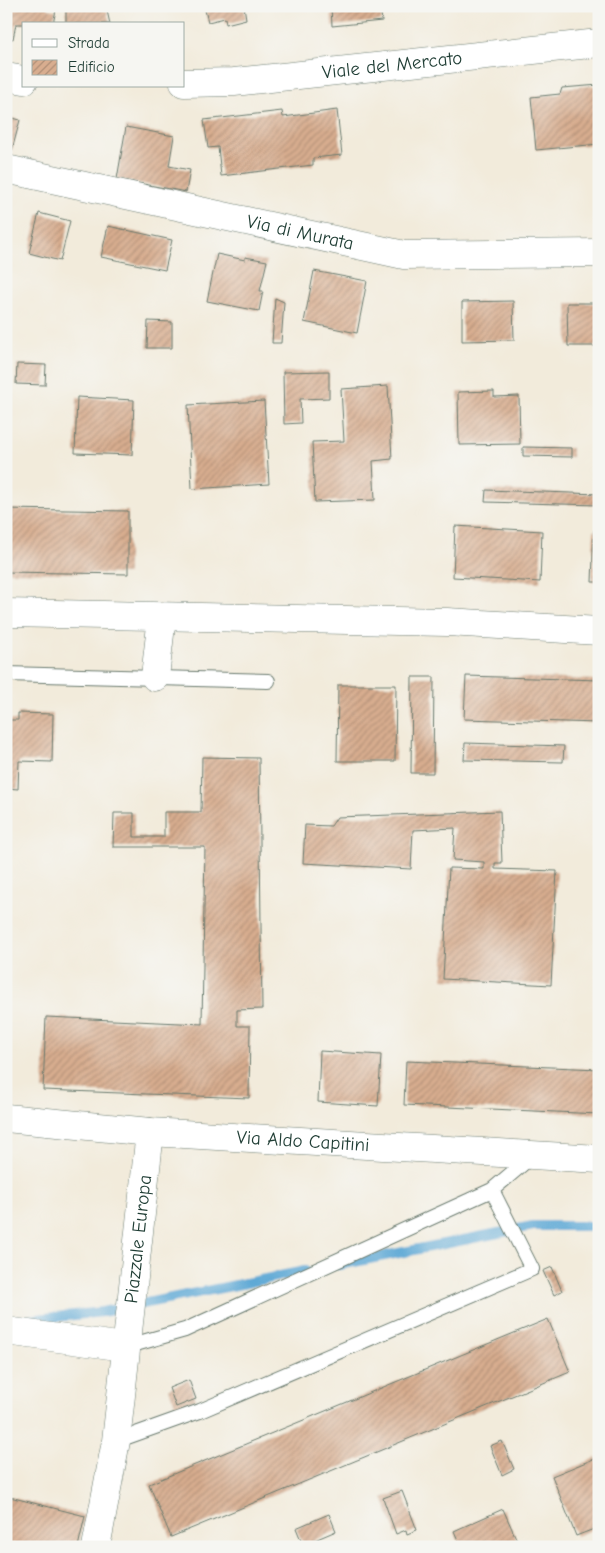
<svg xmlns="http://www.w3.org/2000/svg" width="605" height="1553" font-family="'Comic Neue',sans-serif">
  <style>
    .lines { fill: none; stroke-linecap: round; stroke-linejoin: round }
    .stream { stroke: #5da8d5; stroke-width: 10 }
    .building { fill: url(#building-hatch) }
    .lane-casing { stroke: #697a6e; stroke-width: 16 }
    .street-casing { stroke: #697a6e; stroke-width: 29 }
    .secondary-casing { stroke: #697a6e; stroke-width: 29 }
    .lane { stroke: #fff; stroke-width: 14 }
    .street { stroke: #fff; stroke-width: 28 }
    .secondary { stroke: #fff; stroke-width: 28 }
    .labels { text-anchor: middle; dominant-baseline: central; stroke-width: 4; stroke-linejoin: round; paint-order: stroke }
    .street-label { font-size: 19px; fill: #1f3d34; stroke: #f6f6f2 }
  </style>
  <defs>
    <pattern id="building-hatch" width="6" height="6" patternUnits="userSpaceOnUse" patternTransform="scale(1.25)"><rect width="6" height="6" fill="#d8ad8f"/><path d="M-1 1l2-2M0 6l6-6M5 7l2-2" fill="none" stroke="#af8e76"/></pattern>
  </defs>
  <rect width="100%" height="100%" fill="#f6f6f2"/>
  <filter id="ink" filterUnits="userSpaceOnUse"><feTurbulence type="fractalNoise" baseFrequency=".02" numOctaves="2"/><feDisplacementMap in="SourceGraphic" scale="10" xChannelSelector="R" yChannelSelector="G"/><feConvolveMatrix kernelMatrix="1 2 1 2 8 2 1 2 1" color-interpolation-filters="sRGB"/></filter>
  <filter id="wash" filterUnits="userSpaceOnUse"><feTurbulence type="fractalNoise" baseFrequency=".0096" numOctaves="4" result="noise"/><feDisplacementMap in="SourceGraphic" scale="20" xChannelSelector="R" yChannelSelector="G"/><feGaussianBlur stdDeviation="1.12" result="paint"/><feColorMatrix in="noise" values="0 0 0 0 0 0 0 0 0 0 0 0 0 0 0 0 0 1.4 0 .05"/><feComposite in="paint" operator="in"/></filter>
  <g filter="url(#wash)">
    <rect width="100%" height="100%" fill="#f2ebdb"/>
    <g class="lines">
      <path class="stream" d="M339 1265 533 1226H599
        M19 1321 102 1312 305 1271"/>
    </g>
    <g id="blocks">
      <path class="building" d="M6 6H49L48 9 56 10 53 24H16L13 39 6 38Z
        M66 6H106L110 24H66Z
        M204 6H244L246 19 226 24 225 18 208 22Z
        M331 6H380L382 21 332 26Z
        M599 85V144L536 150 531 97 560 94 562 88Z
        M337 110 342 155 313 158V165L221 176 218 147 208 148 204 120 282 111 283 117Z
        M6 116 20 120 12 150 6 148Z
        M126 127 174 136 169 166 190 170 186 192 117 179Z
        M39 213 70 221 60 261 29 253Z
        M108 226 172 240 165 270 101 257Z
        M217 254 245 260V257L267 261 260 291H263L259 311 207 301Z
        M314 271 367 281 357 333 304 322Z
        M275 298 284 302 281 343H272Z
        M594 300H599V346H568L567 303H594Z
        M513 301 514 340 462 341V302Z
        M148 321 172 322V348H147Z
        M17 364 46 365 45 385 16 384Z
        M329 371V398L300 399 301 423 284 424 283 372Z
        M388 386 392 459 373 461 375 500 315 502 312 442 344 441 341 389Z
        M494 391V397L519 396 520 444 459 445 458 392Z
        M77 397 134 400 132 455 75 453Z
        M264 401 269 484 192 489 188 405Z
        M523 447 572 448V457L523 456Z
        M486 490 599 494V505L485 502Z
        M6 509 128 511V574L6 572Z
        M455 526 542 531 540 582 453 577Z
        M594 530 599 531V582H592Z
        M466 676 599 680V723L464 719Z
        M412 677H434L433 773H411Z
        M338 685H396L395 761H337Z
        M18 713 53 714 52 762 19 761 18 789 6 788V720H18Z
        M465 743 564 746 563 762 464 760Z
        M202 757 259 758 262 1009 237 1010V1026H250L249 1098 43 1090 46 1017 202 1024 205 847H113L114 813H134V837H164V812H201Z
        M500 811 502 863H495V869L557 871 551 985 443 979 449 868 484 869V862L453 860 455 828 413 830 411 869 303 863 305 825 331 826 337 817Z
        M320 1051 381 1055 378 1106 318 1102Z
        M406 1061 599 1069V1114L404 1105Z
        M552 1267 562 1291 554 1295 543 1271Z
        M548 1319 570 1372 171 1537 149 1484Z
        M189 1380 196 1399 176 1407 169 1388Z
        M502 1441 514 1469 502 1475 490 1446Z
        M596 1458 599 1464V1527L576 1536 552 1476Z
        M402 1491 417 1530 407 1534 406 1530 396 1534 383 1498Z
        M6 1496 85 1516 78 1547H6Z
        M503 1509 520 1547H461L454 1531Z
        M329 1514 336 1531 303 1545 296 1528Z"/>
    </g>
  </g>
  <g filter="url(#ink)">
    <use href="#blocks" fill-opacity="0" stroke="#697a6e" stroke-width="1"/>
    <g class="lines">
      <defs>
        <path id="lane" d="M6 674 268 681
          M125 1347 185 1330 492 1190 531 1157
          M116 1441 200 1411 532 1269 492 1190"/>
        <g id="street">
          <path id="s1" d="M6 169 404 255 599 253"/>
          <path d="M6 613 447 622 599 631"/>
          <path d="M155 677 162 617"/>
          <path id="s2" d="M6 1118 150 1132 599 1159"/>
          <path d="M6 1331 125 1347"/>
          <path id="s3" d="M96 1547 116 1441 150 1132"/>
        </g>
        <g id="secondary">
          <path d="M6 77 24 80"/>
          <path id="s4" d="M184 83 234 82 599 43"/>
        </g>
      </defs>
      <use href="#lane" class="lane-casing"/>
      <use href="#street" class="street-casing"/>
      <use href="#secondary" class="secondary-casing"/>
      <use href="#lane" class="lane"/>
      <use href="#street" class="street"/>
      <use href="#secondary" class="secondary"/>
    </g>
  </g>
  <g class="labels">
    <g class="street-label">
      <text stroke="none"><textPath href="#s4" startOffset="209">Viale del Mercato</textPath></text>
      <text stroke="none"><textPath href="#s1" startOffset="301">Via di Murata</textPath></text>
      <text stroke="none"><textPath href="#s2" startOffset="298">Via Aldo Capitini</textPath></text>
      <text stroke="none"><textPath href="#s3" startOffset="311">Piazzale Europa</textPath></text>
    </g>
  </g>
  <rect width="605" height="1553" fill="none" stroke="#f6f6f2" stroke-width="25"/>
  <rect x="22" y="22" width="162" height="65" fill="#f6f6f2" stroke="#a0aca6"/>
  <rect x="32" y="39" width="25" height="8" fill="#ffffff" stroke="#a0aca6"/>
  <text x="68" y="48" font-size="15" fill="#1f3d34">Strada</text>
  <rect x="32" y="60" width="25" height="15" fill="url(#building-hatch)" stroke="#a0aca6"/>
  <text x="68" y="72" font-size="15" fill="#1f3d34">Edificio</text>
</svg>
